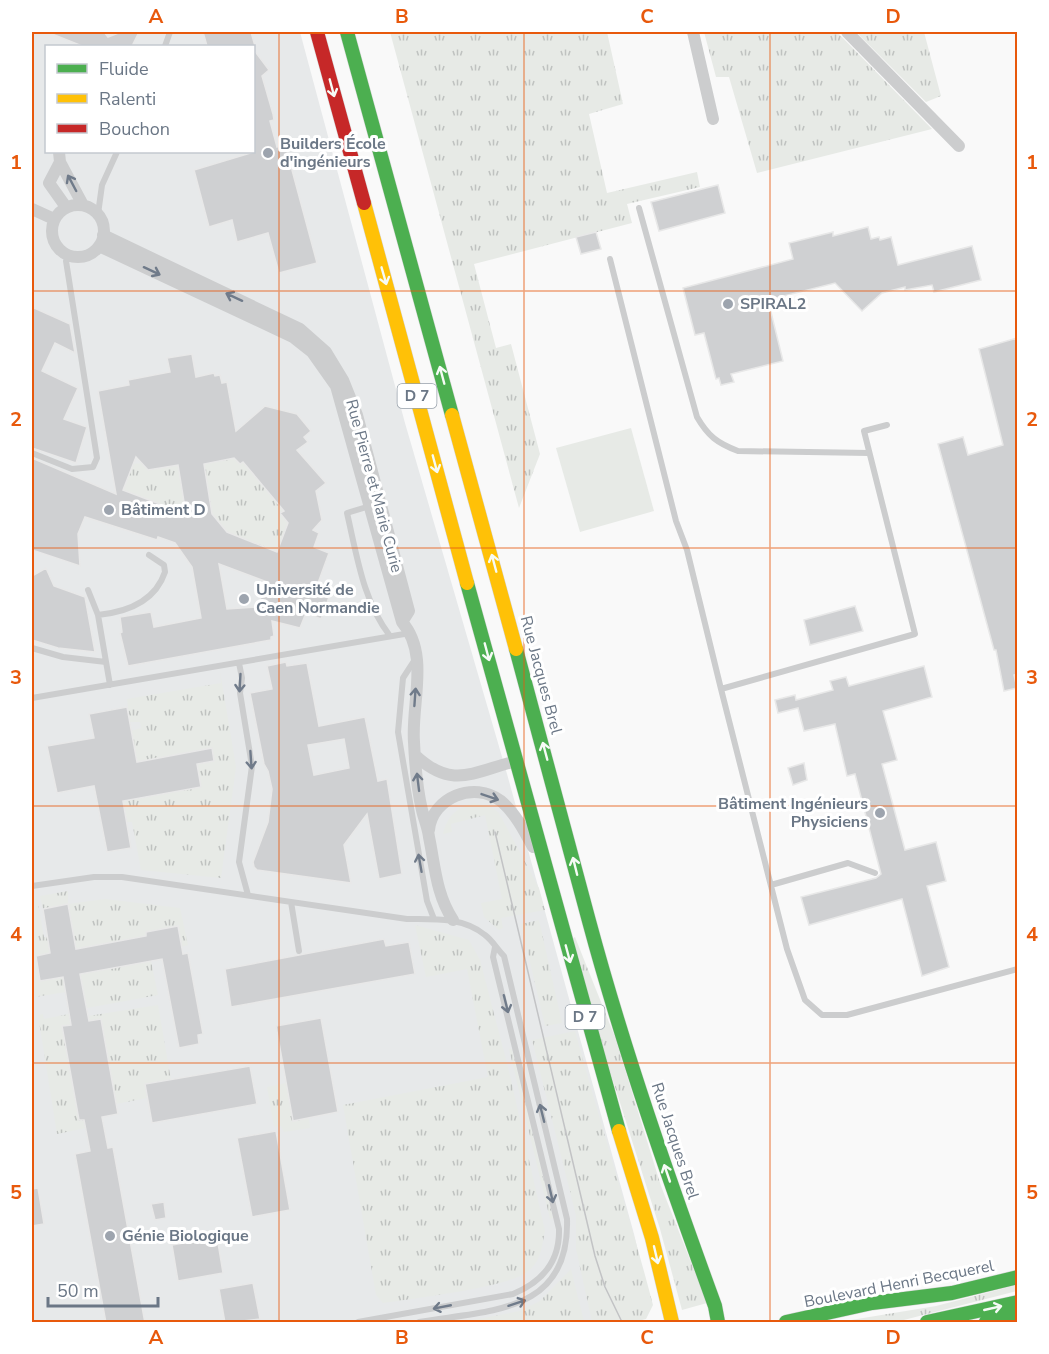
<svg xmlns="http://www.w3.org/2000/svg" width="1049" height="1354" font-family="'Nunito Sans',sans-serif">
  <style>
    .built { fill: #e7e9ea; fill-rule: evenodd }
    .grass { fill: url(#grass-tufts) }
    .pitch { fill: #e7eae6 }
    .building { fill: #cfd0d2; stroke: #e8e8e8; stroke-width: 1.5; fill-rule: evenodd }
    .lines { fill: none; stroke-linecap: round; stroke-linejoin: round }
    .fast-casing { stroke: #d6d6d7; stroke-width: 15 }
    .slow-casing { stroke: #d6d6d7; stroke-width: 15 }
    .jam-casing { stroke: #d6d6d7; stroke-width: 15 }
    .lane { stroke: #cccdce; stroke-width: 6 }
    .street { stroke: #cccdce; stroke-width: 12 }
    .fast { stroke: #4caf50; stroke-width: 14 }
    .slow { stroke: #ffc107; stroke-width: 14 }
    .jam { stroke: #c62828; stroke-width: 14 }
    .tram { stroke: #c2c3c5; stroke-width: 1.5 }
    .oneway { stroke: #f6fbf6 }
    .oneway2 { stroke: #707b8a }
    .grid { fill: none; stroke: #e8590c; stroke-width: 1.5; stroke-opacity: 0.55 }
    .poi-dot { fill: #9da4ae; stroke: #fff; stroke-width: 2 }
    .labels { text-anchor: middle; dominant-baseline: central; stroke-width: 6; stroke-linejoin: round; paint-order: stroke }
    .shield { fill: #fff; stroke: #97a0aa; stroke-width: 1.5 }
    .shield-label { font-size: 15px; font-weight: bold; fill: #6b7786 }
    .poi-label { font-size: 16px; font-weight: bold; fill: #6b7786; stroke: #fff; text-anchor: start }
    .street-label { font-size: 16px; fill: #6b7786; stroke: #fff }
    .neatline { fill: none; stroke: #e8590c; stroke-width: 2 }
    .grid-label { font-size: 20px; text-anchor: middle; font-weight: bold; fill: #e8590c }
  </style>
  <defs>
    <pattern id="grass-tufts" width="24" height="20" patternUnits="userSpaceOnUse" patternTransform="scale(1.5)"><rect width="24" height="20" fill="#e7eae6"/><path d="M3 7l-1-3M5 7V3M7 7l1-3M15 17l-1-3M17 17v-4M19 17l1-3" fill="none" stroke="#bfc2c0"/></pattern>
  </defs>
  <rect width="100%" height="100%" fill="#f9f9f9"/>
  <path class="built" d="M32 32H300L405 423 507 774 634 1234 643 1272 620 1322H32ZM46 46H254V152H46Z"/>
  <path class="grass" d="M390 32H607L623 104 589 114 607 193 697 172 700 187 627 204 632 223 474 264 496 348 511 344 540 454 519 508Z
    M704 32H837L932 129 757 173 729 77H716Z
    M856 32H924L941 96 926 102Z
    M233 456 240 464 243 462 284 511 280 513 288 523 284 533 288 535 276 564 227 533 212 513 205 470 196 465 231 459Z
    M142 463 149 470 190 463 180 474 185 511 190 517 123 490 133 464Z
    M220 671 236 767 221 878 141 870 132 822H127L122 793 132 791 134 799 201 787 195 752 137 762 131 731 141 728 140 722H130L127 699 221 683Z
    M475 803 493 808 499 813 539 888 545 910 501 918 503 928 499 930 484 917 481 903 502 899 485 815 451 824 452 832 443 834C447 816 457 807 475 803Z
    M68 891V904L105 899 180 908 188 945 181 947 177 927 146 932V936L72 949 68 905 43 909 40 896Z
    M37 898 44 937H48L59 952 36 956 40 980 63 977 66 992 35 997 32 979V899Z
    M539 920 562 1023 545 1026 521 924Z
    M415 925 469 940 480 960 509 1071 545 1231C542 1246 541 1262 527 1272 506 1288 413 1298 383 1303L376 1295 343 1105 488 1077 467 969 426 977Z
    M575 937 615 1037 661 1186 707 1303 682 1310 660 1229 589 1005 572 939Z
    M151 961 158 995 87 1008 80 974Z
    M158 1005 171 1080 145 1084 147 1098 116 1104 101 1019 89 1021 88 1016Z
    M43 1014 44 1019 69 1014 71 1025 62 1027 79 1120H84L86 1128 57 1134 38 1015Z
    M575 1031C600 1123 629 1213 653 1305L646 1319 634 1322H592L576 1249V1215L532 1040Z
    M509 1049H512L553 1218 550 1219Z
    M286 1083 309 1118 310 1128 284 1132 281 1126 274 1127 267 1087Z
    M571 1269 584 1322H463L520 1311 540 1301Z
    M1017 1285V1291L896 1322H839L936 1306Z"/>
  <path class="pitch" d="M631 428 654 511 580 532 556 448Z"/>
  <path class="building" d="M47 32H104L108 37 121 32H139L132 46H82Z
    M203 32H251L255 46H207Z
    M254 50 269 70 262 76 273 114 274 120 270 121 277 147 285 144 317 263 279 273 268 233 237 242 232 220 209 227 194 170 254 152Z
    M718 185 725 213 659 231 651 202Z
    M868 227 871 239 879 237 880 240 891 237 898 265 972 246 981 280 934 292 932 285 905 290V287L882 293 862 311 835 283 768 300 783 361 731 374 734 382 721 385 719 378 716 379 704 333 695 335 683 288 793 259 789 243 833 232V236Z
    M596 232 601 249 581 254 576 237Z
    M32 307 70 324 75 353 55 343 42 371 78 388 64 419 87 427 76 463 32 448Z
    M1017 338V674L1014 675 1017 688 1004 691 996 650H994L938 444 963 437 968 455 1003 445 979 349Z
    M192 354 196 377 214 373 215 376 220 375 222 383 227 382 236 431 265 406 297 414 311 431 304 437 308 442 297 450 326 483 316 491 322 520 313 530 319 533 314 547 329 553 318 583 332 589 321 619 306 613 300 628 272 621 274 636 271 637V640L128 666 120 633 122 632 120 617 151 612 154 627 201 618 192 567 175 543 158 537 157 540 85 517 78 534 80 566 32 550V458L116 494 98 391 129 385 128 380 170 372 167 358ZM136 457 148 470 178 465 186 514 123 490ZM234 458 240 464 243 462 284 511 280 513 288 523 277 552 227 532 212 514 204 464ZM219 564 267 582 257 607 227 609Z
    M46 568 54 586 85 597 95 652 58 648 32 640V576Z
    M855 606 863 631 810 645 804 620Z
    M286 662 287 666 307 663 319 726 365 717 378 781 387 779 402 874 379 879 367 814 344 845 351 883 257 870 254 867 253 862 268 822 272 789 268 771 264 764 250 693 272 689 267 666ZM344 739 349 768 314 775 308 745Z
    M924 666 932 697 883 711 897 760 882 764 905 850 936 842 946 881 927 886 949 967 922 976 902 899 809 925 801 897 876 878 881 874 855 774 847 776 835 724 804 731 798 708 778 713 775 700 795 695 796 700 833 690 830 681 846 677 849 686Z
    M127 707 137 762 212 748 214 761 197 764 201 787 123 801 131 848 107 852 94 786 57 793 47 746 94 738 89 714Z
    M804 763 807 780 793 785 788 768Z
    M68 904 76 949 146 936V932L178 926 183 954 188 953 195 991 203 1034 198 1035 199 1044 179 1048 162 959 80 974 89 1021 101 1019 118 1114 102 1117 108 1148 113 1147 145 1323H106L75 1154 90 1151 84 1120H79L62 1026 71 1025 63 977 40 981 36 956 50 953 43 909Z
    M384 939 386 946 409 942 415 974 231 1007 225 969Z
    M321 1018 338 1112 293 1121 276 1026Z
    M250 1066 257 1104 152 1123 145 1084Z
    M276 1131 290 1210 252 1217 237 1138Z
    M38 1188 44 1224 32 1226V1189Z
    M164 1202 166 1218 155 1220 151 1204Z
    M217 1237 223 1273 178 1281 172 1245Z
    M253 1283 260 1319 225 1323 219 1289Z"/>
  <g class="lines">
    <defs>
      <path id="fast" d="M347 32 452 415
        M467 583 619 1131
        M516 649C541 740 564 831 589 921 624 1051 669 1180 715 1306L718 1322
        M786 1322 872 1303 952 1293 1018 1277
        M927 1322 1018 1302
        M986 1322 1018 1316"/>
      <path id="slow" d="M364 203 467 583
        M452 415 516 649
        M619 1131 652 1238 672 1322"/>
      <path id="jam" d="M317 32 364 203"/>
    </defs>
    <use href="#fast" class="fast-casing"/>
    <use href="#slow" class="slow-casing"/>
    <use href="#jam" class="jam-casing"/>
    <path class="lane" d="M165 46 170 32
      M639 208 697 417C708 436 717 443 738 451L869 453
      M98 214 102 185 117 152
      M610 259 676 521 687 550 721 689
      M887 425 864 431 915 634 721 689 787 949 805 1000 822 1015H847L1018 969
      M32 453 72 469 93 467 97 458 66 261 72 256
      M370 506 347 513C357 556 363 601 390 636
      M88 590 98 615
      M32 648 63 657 106 662
      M416 658 403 678 398 732 427 901 434 919
      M239 663 242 678 240 693 252 766 239 862 248 895
      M110 685 98 615C127 612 155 602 165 572L164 565 149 555
      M32 698 410 633
      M771 885 848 863 875 873
      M32 886 94 877H122L407 919C434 919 463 917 485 935 492 940 497 949 504 956L567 1219C570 1314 489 1310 419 1322
      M291 902 299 951
      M358 1322 513 1294C542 1282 560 1262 559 1229L493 957 495 947"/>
    <path class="street" d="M693 32 713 119
      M847 32 959 146
      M59 152 60 162 83 205
      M60 162 49 183 66 207
      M52 231a26 26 0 1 1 52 0a26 26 0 1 1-52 0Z
      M32 209 54 219
      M103 235 300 329 326 352 343 380 357 415 409 611 402 622
      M99 246 293 337 312 352 336 386 402 622C430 654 411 704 414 742 415 764 417 789 422 810 424 819 428 828 429 837 435 866 436 894 453 920
      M415 755C452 790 473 772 516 761
      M429 830C432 798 474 780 501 801 515 813 524 830 533 847"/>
    <use href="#fast" class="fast"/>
    <use href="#slow" class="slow"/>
    <use href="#jam" class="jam"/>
    <path class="tram" d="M495 832 595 1256 605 1287 622 1322"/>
  </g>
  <defs><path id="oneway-shaft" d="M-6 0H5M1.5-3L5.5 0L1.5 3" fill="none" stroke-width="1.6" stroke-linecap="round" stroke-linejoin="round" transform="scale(1.5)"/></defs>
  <g class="oneway">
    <use href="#oneway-shaft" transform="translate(332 88) rotate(75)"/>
    <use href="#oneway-shaft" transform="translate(384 276) rotate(74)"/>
    <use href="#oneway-shaft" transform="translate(442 375) rotate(-105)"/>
    <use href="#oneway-shaft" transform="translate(435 464) rotate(75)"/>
    <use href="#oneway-shaft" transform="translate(494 563) rotate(-105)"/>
    <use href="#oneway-shaft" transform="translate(487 652) rotate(75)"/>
    <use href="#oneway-shaft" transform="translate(545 751) rotate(-105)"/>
    <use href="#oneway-shaft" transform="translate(575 866) rotate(-104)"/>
    <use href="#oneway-shaft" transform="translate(568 954) rotate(75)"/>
    <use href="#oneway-shaft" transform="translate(667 1173) rotate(-109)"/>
    <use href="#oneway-shaft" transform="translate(656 1255) rotate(77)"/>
    <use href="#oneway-shaft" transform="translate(993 1308) rotate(-13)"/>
  </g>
  <g class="oneway2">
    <use href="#oneway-shaft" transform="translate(72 183) rotate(-118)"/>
    <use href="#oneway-shaft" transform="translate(152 271) rotate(25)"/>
    <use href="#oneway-shaft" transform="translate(234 297) rotate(-155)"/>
    <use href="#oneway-shaft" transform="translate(240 683) rotate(93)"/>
    <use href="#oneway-shaft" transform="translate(415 697) rotate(-86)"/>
    <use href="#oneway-shaft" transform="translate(251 760) rotate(86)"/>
    <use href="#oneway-shaft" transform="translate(418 782) rotate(-97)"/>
    <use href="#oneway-shaft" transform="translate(490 797) rotate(19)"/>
    <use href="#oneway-shaft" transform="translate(420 863) rotate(-100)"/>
    <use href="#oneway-shaft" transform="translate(506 1004) rotate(76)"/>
    <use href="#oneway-shaft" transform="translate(542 1113) rotate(-104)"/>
    <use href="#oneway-shaft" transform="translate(551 1194) rotate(77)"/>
    <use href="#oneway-shaft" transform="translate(517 1303) rotate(-18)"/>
    <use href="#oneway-shaft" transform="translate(442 1307) rotate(169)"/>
  </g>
  <path class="grid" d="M279 32V1322M524 32V1322M770 32V1322M32 291H1018M32 548H1018M32 806H1018M32 1063H1018"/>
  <g class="poi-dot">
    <circle cx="268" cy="153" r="6"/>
    <circle cx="728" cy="304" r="6"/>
    <circle cx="109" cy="510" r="6"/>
    <circle cx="244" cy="599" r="6"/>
    <circle cx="880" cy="813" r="6"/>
    <circle cx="110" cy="1236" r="6"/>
  </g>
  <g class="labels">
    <g class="shield">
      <rect x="397.5" y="384" width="39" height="24" rx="4.5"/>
      <rect x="565.5" y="1005" width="39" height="24" rx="4.5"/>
    </g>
    <g class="shield-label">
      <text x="417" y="396">D 7</text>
      <text x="585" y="1017">D 7</text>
    </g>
    <g class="poi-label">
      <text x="280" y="144">Builders École<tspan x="280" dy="18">d'ingénieurs</tspan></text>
      <text x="740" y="304">SPIRAL2</text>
      <text x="121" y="510">Bâtiment D</text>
      <text x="256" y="590">Université de<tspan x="256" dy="18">Caen Normandie</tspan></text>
      <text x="868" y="804" text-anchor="end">Bâtiment Ingénieurs<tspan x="868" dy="18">Physiciens</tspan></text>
      <text x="122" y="1236">Génie Biologique</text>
    </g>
    <g class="street-label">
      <text transform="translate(374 486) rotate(75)">Rue Pierre et Marie Curie</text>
      <text transform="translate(541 675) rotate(75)">Rue Jacques Brel</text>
      <text transform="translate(675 1141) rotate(72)">Rue Jacques Brel</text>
      <text transform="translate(899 1284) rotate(-11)">Boulevard Henri Becquerel</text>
    </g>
  </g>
  <rect width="1049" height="1354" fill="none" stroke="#ffffff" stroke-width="66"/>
  <rect x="45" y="45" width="210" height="108" fill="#ffffff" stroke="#c4c9cf" stroke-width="1.5"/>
  <rect x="57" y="64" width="30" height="9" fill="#4caf50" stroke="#c4c9cf" stroke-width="1.5"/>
  <text x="99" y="75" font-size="18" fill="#6b7786">Fluide</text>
  <rect x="57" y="94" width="30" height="9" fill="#ffc107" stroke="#c4c9cf" stroke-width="1.5"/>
  <text x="99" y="105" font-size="18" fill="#6b7786">Ralenti</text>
  <rect x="57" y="124" width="30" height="9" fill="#c62828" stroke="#c4c9cf" stroke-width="1.5"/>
  <text x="99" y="135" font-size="18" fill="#6b7786">Bouchon</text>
  <path d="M48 1297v9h110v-9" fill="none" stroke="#6b7786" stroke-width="3"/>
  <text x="57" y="1297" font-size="18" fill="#6b7786" stroke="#ffffff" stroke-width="4.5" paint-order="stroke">50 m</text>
  <rect x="33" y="33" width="983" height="1288" class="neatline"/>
  <g class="grid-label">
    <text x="156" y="23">A</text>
    <text x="402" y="23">B</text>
    <text x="647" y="23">C</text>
    <text x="893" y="23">D</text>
    <text x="16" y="169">1</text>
    <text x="1032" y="169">1</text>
    <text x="16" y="426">2</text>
    <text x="1032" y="426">2</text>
    <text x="16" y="684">3</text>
    <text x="1032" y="684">3</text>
    <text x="16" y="941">4</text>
    <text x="1032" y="941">4</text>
    <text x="16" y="1199">5</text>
    <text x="1032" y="1199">5</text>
    <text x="156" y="1344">A</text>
    <text x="402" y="1344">B</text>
    <text x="647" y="1344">C</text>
    <text x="893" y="1344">D</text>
  </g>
</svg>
